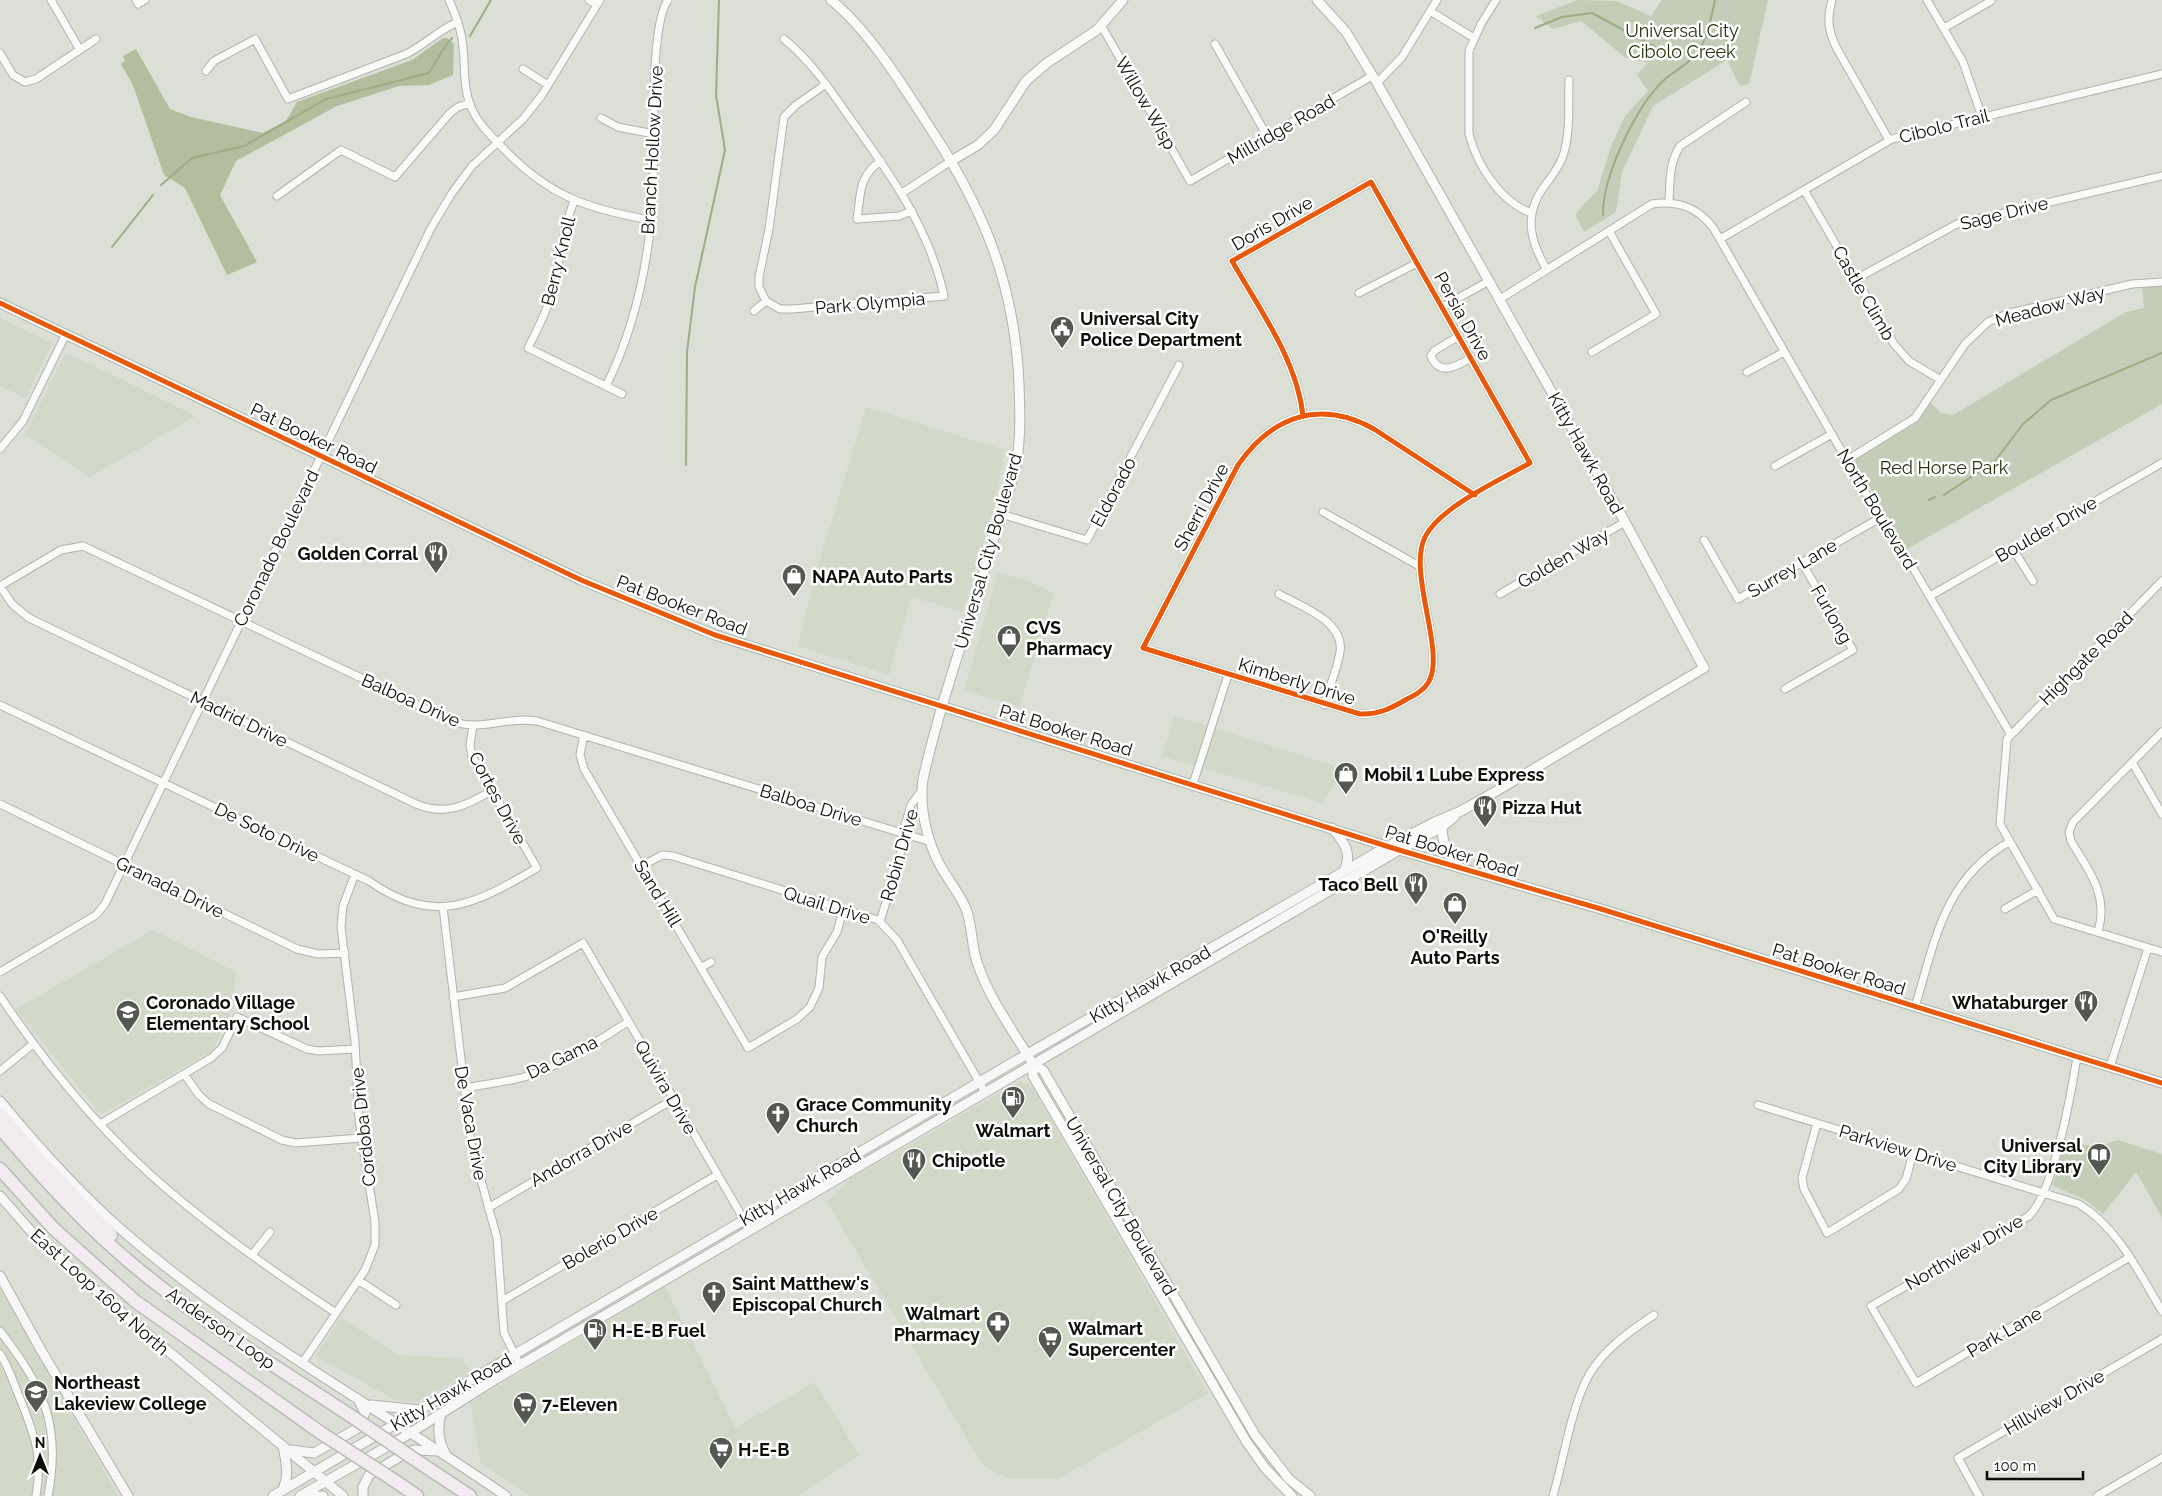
<svg xmlns="http://www.w3.org/2000/svg" width="2162" height="1496" font-family="Raleway,sans-serif">
  <style>
    .built { fill: #d2d9c8 }
    .green { fill: #c4cdb7 }
    .forest { fill: #b2be9e }
    .lines { fill: none; stroke-linecap: round; stroke-linejoin: round }
    .stream { stroke: #9ead86; stroke-width: 2 }
    .minor-casing { stroke: #b1b4ac; stroke-width: 9 }
    .tertiary-casing { stroke: #b1b4ac; stroke-width: 11 }
    .secondary-casing { stroke: #b1b4ac; stroke-width: 11 }
    .motorway-casing { stroke: #b9bbb6; stroke-width: 15 }
    .minor { stroke: #fafaf9; stroke-width: 7 }
    .tertiary { stroke: #fafaf9; stroke-width: 9 }
    .secondary { stroke: #f8f6f6; stroke-width: 9 }
    .motorway { stroke: #f2ecf0; stroke-width: 12 }
    .motorway-bridge-casing { stroke: #b9bbb6; stroke-width: 15; stroke-linecap: butt }
    .motorway-bridge { stroke: #f2ecf0; stroke-width: 12 }
    .cycleway-casing { stroke: #fff; stroke-width: 8 }
    .cycleway { stroke: #e8590c; stroke-width: 5 }
    .labels { text-anchor: middle; dominant-baseline: central; stroke-width: 5; stroke-linejoin: round; paint-order: stroke }
    .park-label { font-size: 18px; fill: #26320b; stroke: #fff }
    .street-label { font-size: 18px; fill: #0c0f09; stroke: #fff }
    .poi-label { font-size: 18px; font-weight: bold; fill: #0c0f09; stroke: #fff; text-anchor: start }
  </style>
  <rect width="100%" height="100%" fill="#dbdfd6"/>
  <path class="built" d="M0 318 52 343 26 398 0 386Z
    M69 354 196 416 90 477 25 435 64 355Z
    M866 407 1005 450 995 502 963 612 911 597 889 675 798 646 815 576Z
    M998 573 1028 581 1054 593 1019 708 964 690Z
    M1175 716 1342 768 1341 773 1322 803 1162 756Z
    M153 930 236 972 230 1015 213 1050 101 1115 16 1009Z
    M1020 1081 1031 1085 1208 1393 1058 1479 1007 1478 983 1466 827 1202 847 1181Z
    M665 1286 735 1428 815 1382 859 1455 799 1496H529L480 1462 470 1403Z
    M0 1288 24 1330 118 1496H0Z
    M341 1318 398 1355 462 1358 471 1372 417 1402 396 1400 315 1356Z"/>
  <path class="green" d="M1578 0 1616 1 1651 16 1662 0H1768L1749 84 1740 86 1727 60 1653 106 1622 172 1616 212 1584 232 1575 214 1597 191 1612 144 1625 116 1648 91 1637 75 1648 63 1626 58 1581 21 1553 29 1536 16Z
    M2158 285 2162 286V404L1907 549 1881 509 1866 480 1860 483 1855 459 1914 423 1930 402 1941 413 1953 415 2126 312 2144 308 2142 288Z
    M2065 1140 2096 1147 2118 1140 2162 1154V1217L2136 1172 2103 1214 2084 1199 2053 1186Z"/>
  <path class="forest" d="M443 38H447L454 44 453 75 429 85 399 86 337 106 236 161 220 195 257 262 227 275 185 188 164 175 133 85 121 64 125 61 123 56 136 49 170 109 191 117 263 133 286 121 297 102 412 60Z"/>
  <g class="lines">
    <path class="stream" d="M1535 28 1562 17 1592 13 1655 47 1696 55
      M470 36 491 0
      M161 185 192 158 244 146 326 99 429 73 446 45 452 38
      M1603 215C1602 177 1636 107 1663 81 1673 71 1688 65 1696 54 1708 39 1711 18 1715 0
      M112 247 153 195
      M686 465 687 352 695 287 725 150 716 95 719 0
      M1944 495 1995 461 2023 424 2051 400 2162 353
      M1929 500 1935 497"/>
    <defs>
      <path id="minor" d="M51 0 80 50
        M136 0 138 4 145 0
        M449 0C456 15 462 31 463 47 465 67 463 88 471 107 477 122 490 135 501 146 547 195 586 209 651 220
        M589 0 597 5
        M1496 0 1481 24 1469 51V134C1477 165 1501 203 1532 213
        M1832 0C1827 18 1828 30 1836 47L1889 140
        M1927 0 1963 62 1982 117
        M1430 11 1474 38
        M1101 25 1190 181 1372 76
        M1944 28 1991 1
        M784 39C812 62 831 91 852 121 891 175 930 230 944 296L792 309H780L766 301 759 287V277L769 229 784 117 796 105 826 84
        M1215 44 1267 136
        M0 53 13 75 25 82 36 79 96 39
        M523 69 548 85
        M206 71 214 61 255 39 288 99 406 54C425 45 438 30 458 22
        M1377 83 1402 57 1437 0
        M601 118 618 127 654 134
        M881 161C858 176 861 194 857 219L899 216 912 211
        M1804 190 1894 344 1909 361 1941 380
        M902 193 951 161
        M277 196 341 150 395 177 450 113 458 107 470 103
        M574 201C562 231 560 263 551 295 546 314 537 330 528 348L622 394
        M1669 202C1670 182 1669 163 1680 146L1746 102
        M1720 239 1892 139 2162 74
        M1547 270C1531 243 1523 216 1543 188 1551 177 1559 168 1563 156 1571 132 1568 104 1569 80
        M1856 279 1957 224 2162 176
        M1359 293 1417 263
        M1500 299 1652 204C1678 200 1698 207 1714 229L1880 518 1903 551 2011 735
        M1442 307 1489 281
        M754 311 766 301
        M1459 336 1434 351 1431 356C1439 377 1457 366 1471 358
        M1592 352 1656 314 1609 231
        M1747 372 1784 352
        M606 386C635 328 649 261 653 196 656 155 648 28 668 0
        M1303 416C1297 360 1260 310 1232 261L1371 182 1530 463C1500 480 1440 507 1425 537 1407 573 1447 654 1428 683 1423 691 1415 695 1407 699 1392 708 1378 715 1360 714L1143 648 1238 465C1272 416 1320 399 1374 429L1475 495
        M0 449 23 421 66 334
        M1847 460 1915 418 1965 344 1988 322 2010 313 2132 284 2162 282
        M1775 466 1832 434
        M1323 512 1421 567
        M1001 514 1087 540 1179 365
        M1704 540 1738 599 1880 518
        M2013 549 2033 581
        M2162 581 2007 739 2000 824 2054 919 2162 952
        M1279 594C1300 606 1345 621 1340 652 1337 670 1329 688 1324 705
        M1500 594 1625 522
        M1930 596 2162 463
        M1785 689 1853 650 1802 563
        M0 705 369 881C435 927 475 904 537 868L472 756 470 745 473 726
        M584 735 580 755 584 769 748 1048 797 1019 810 1007 819 988 822 957 837 932 843 910
        M2132 762 2162 814
        M1193 784 1228 675
        M491 791C466 806 445 816 416 804L29 618 12 604 0 586 61 550 83 546 454 722C482 731 509 716 537 721L931 842
        M0 804 297 949 318 954 345 953
        M642 866 662 855 673 856 878 920 897 940 985 1092
        M443 907 471 1143 497 1238 504 1333 520 1365
        M2005 909 2038 890
        M880 922 903 845 904 828 911 805 921 791
        M2098 932C2109 894 2089 872 2071 841L2069 832 2073 822 2162 732
        M702 967 711 962
        M0 972 96 915 105 904 431 228 452 193 472 166 523 119 542 95 600 0
        M0 996C47 1066 103 1135 168 1190 221 1235 278 1275 336 1313
        M453 997 505 988 583 943 750 1230
        M1915 1007C1935 941 1944 879 2009 842
        M2077 1057C2071 1094 2054 1191 2029 1216L1871 1306 1916 1383 2130 1257
        M2110 1067 2148 948
        M0 1071 33 1044
        M184 1074 199 1095 209 1104 282 1140 295 1143 361 1138
        M463 1088C486 1084 509 1082 531 1075 566 1063 597 1041 628 1022
        M1758 1105 2079 1204C2119 1229 2138 1271 2162 1311
        M1817 1123 1802 1178 1804 1189 1827 1233 1899 1189 1906 1179 1913 1153
        M100 1124 211 1058 222 1048 237 1017 307 1049 319 1051 355 1049
        M488 1208 674 1099
        M252 1255 270 1232
        M358 1280 396 1305
        M502 1301 717 1175
        M0 1331C43 1387 62 1424 48 1496
        M0 1354C10 1369 14 1385 21 1401 35 1437 43 1456 36 1496
        M303 1362 365 1270 375 1245V1222L359 1120 355 1042 341 927 343 906 355 874
        M1553 1496C1564 1459 1571 1407 1589 1375 1604 1349 1630 1331 1654 1315
        M1979 1496 1958 1458 2162 1339
        M2097 1496 2162 1458"/>
      <path id="tertiary" d="M831 0C870 31 907 92 934 134 986 214 1015 288 1019 384 1020 411 1021 439 1016 465 1010 491 1001 516 993 542 970 621 941 699 923 779 919 807 927 842 941 867 949 881 960 894 966 909 973 927 971 947 978 965 990 1000 1014 1032 1033 1064L1043 1070 1255 1435 1289 1479 1310 1496
        M1317 0 1346 32 1377 83 1625 522 1704 668 1500 789 1461 811 1435 822 1388 846
        M951 161 978 145 994 130 1026 81 1047 63 1097 30 1123 0
        M1442 827C1442 845 1449 855 1460 868
        M1399 850 1442 827 1455 816
        M1033 1064V1076L1246 1441 1265 1468 1292 1496"/>
      <path id="secondary" d="M0 303 581 580 715 635 1399 850 1601 909 2162 1083
        M1332 828C1344 842 1353 853 1344 871
        M0 1101C38 1147 79 1193 124 1232 241 1334 379 1408 506 1496
        M0 1196 36 1237 109 1302 343 1496
        M0 1276 41 1350 128 1496
        M371 1405 420 1410
        M441 1413C437 1429 438 1440 446 1455
        M291 1450 314 1453 358 1428 365 1413 358 1399
        M282 1491C290 1475 286 1462 283 1446
        M273 1496 1017 1060 1388 846
        M300 1496 399 1440 496 1379 1399 850
        M307 1496H323
        M363 1496V1487L369 1475 406 1453 414 1450 438 1451"/>
      <path id="motorway" d="M0 1114 39 1159 111 1235
        M0 1128C37 1171 75 1214 118 1252 188 1314 270 1362 348 1414
        M0 1169 54 1229 135 1301 321 1433
        M423 1465 470 1496
        M392 1479 417 1496"/>
    </defs>
    <use href="#minor" class="minor-casing"/>
    <use href="#tertiary" class="tertiary-casing"/>
    <use href="#secondary" class="secondary-casing"/>
    <use href="#motorway" class="motorway-casing"/>
    <use href="#minor" class="minor"/>
    <use href="#tertiary" class="tertiary"/>
    <use href="#secondary" class="secondary"/>
    <use href="#motorway" class="motorway"/>
    <defs>
      <path id="motorway-bridge" d="M348 1414 423 1465
        M321 1433 392 1479"/>
    </defs>
    <use href="#motorway-bridge" class="motorway-bridge-casing"/>
    <use href="#motorway-bridge" class="motorway-bridge"/>
    <defs>
      <path id="cycleway" d="M0 303 581 580 715 635 1399 850 1601 909 2162 1083
        M1303 416C1297 360 1260 310 1232 261L1371 182 1530 463C1500 480 1440 507 1425 537 1407 573 1447 654 1428 683 1423 691 1415 695 1407 699 1392 708 1378 715 1360 714L1143 648 1238 465C1272 416 1320 399 1374 429L1475 495"/>
    </defs>
    <use href="#cycleway" class="cycleway-casing"/>
    <use href="#cycleway" class="cycleway"/>
  </g>
  <defs>
    <symbol id="civic-pin" viewBox="-11 -11 22 30"><path d="M0 17L-7.5 6A9.5 9.5 0 1 1 7.5 6Z" fill="#545851" stroke="#fff"/><path d="M-.6-6.5H3V-4.5H.6V-3L4-1V1h2V6H-6V1h2V-1L-.6-3ZM-1.2 2.5V6h2.4V2.5Z" fill="#fff"/></symbol>
    <symbol id="restaurant-pin" viewBox="-11 -11 22 30"><path d="M0 17L-7.5 6A9.5 9.5 0 1 1 7.5 6Z" fill="#545851" stroke="#fff"/><path d="M-5-6h1v4h1v-4h1v4h1v-4h1v5L-1.5 .5V6h-2V.5L-5-1ZM5-6V6H3V1.5H1.5Q1.5-4 5-6Z" fill="#fff"/></symbol>
    <symbol id="shop-pin" viewBox="-11 -11 22 30"><path d="M0 17L-7.5 6A9.5 9.5 0 1 1 7.5 6Z" fill="#545851" stroke="#fff"/><path d="M-5-2.5h2.3a2.7 3.5 0 0 1 5.4 0H5L5.5 6h-11ZM-1.5-2.5h3a1.5 2.3 0 0 0-3 0Z" fill="#fff"/></symbol>
    <symbol id="school-pin" viewBox="-11 -11 22 30"><path d="M0 17L-7.5 6A9.5 9.5 0 1 1 7.5 6Z" fill="#545851" stroke="#fff"/><path d="M0-5L7-2L0 1L-7-2ZM-4 1L0 2.5L4 1V4Q0 6-4 4Z" fill="#fff"/></symbol>
    <symbol id="fuel-pin" viewBox="-11 -11 22 30"><path d="M0 17L-7.5 6A9.5 9.5 0 1 1 7.5 6Z" fill="#545851" stroke="#fff"/><path d="M-5.5-6h7V0h2V4h1.3V-2.5L3-4.5l.8-.8L6-3V5H2.5V1h-1V6h-7ZM-4.2-4.7v3.2H.2V-4.7Z" fill="#fff"/></symbol>
    <symbol id="church-pin" viewBox="-11 -11 22 30"><path d="M0 17L-7.5 6A9.5 9.5 0 1 1 7.5 6Z" fill="#545851" stroke="#fff"/><path d="M-1.2-6h2.4v3.5h3.3v2.4h-3.3V6h-2.4V-.1h-3.3v-2.4h3.3Z" fill="#fff"/></symbol>
    <symbol id="library-pin" viewBox="-11 -11 22 30"><path d="M0 17L-7.5 6A9.5 9.5 0 1 1 7.5 6Z" fill="#545851" stroke="#fff"/><path d="M-6-4Q-3-5.5-.7-3.5V5Q-3 3-6 4ZM6-4Q3-5.5 .7-3.5V5Q3 3 6 4Z" fill="#fff"/></symbol>
    <symbol id="pharmacy-pin" viewBox="-11 -11 22 30"><path d="M0 17L-7.5 6A9.5 9.5 0 1 1 7.5 6Z" fill="#545851" stroke="#fff"/><path d="M-2-6h4v4h4v4h-4v4h-4v-4h-4v-4h4Z" fill="#fff"/></symbol>
    <symbol id="supermarket-pin" viewBox="-11 -11 22 30"><path d="M0 17L-7.5 6A9.5 9.5 0 1 1 7.5 6Z" fill="#545851" stroke="#fff"/><path d="M-6-5.5h2.5l.6 2H6L4.5 2H-2.5L-4.4-4H-6ZM-1.5 3.2a1.3 1.3 0 1 0 .1 0ZM3 3.2a1.3 1.3 0 1 0 .1 0Z" fill="#fff"/></symbol>
    <symbol id="university-pin" viewBox="-11 -11 22 30"><path d="M0 17L-7.5 6A9.5 9.5 0 1 1 7.5 6Z" fill="#545851" stroke="#fff"/><path d="M0-5L7-2L0 1L-7-2ZM-4 1L0 2.5L4 1V4Q0 6-4 4Z" fill="#fff"/></symbol>
  </defs>
  <g fill-rule="evenodd">
    <use href="#civic-pin" x="1048" y="314" width="28" height="38"/>
    <use href="#restaurant-pin" x="422" y="539" width="28" height="38"/>
    <use href="#shop-pin" x="780" y="562" width="28" height="38"/>
    <use href="#shop-pin" x="995" y="623" width="28" height="38"/>
    <use href="#shop-pin" x="1332" y="760" width="28" height="38"/>
    <use href="#restaurant-pin" x="1471" y="793" width="28" height="38"/>
    <use href="#restaurant-pin" x="1402" y="870" width="28" height="38"/>
    <use href="#shop-pin" x="1441" y="890" width="28" height="38"/>
    <use href="#restaurant-pin" x="2072" y="988" width="28" height="38"/>
    <use href="#school-pin" x="114" y="998" width="28" height="38"/>
    <use href="#fuel-pin" x="999" y="1084" width="28" height="38"/>
    <use href="#church-pin" x="764" y="1100" width="28" height="38"/>
    <use href="#library-pin" x="2085" y="1141" width="28" height="38"/>
    <use href="#restaurant-pin" x="900" y="1146" width="28" height="38"/>
    <use href="#church-pin" x="700" y="1279" width="28" height="38"/>
    <use href="#pharmacy-pin" x="984" y="1309" width="28" height="38"/>
    <use href="#fuel-pin" x="581" y="1316" width="28" height="38"/>
    <use href="#supermarket-pin" x="1036" y="1324" width="28" height="38"/>
    <use href="#university-pin" x="22" y="1378" width="28" height="38"/>
    <use href="#supermarket-pin" x="511" y="1390" width="28" height="38"/>
    <use href="#supermarket-pin" x="707" y="1435" width="28" height="38"/>
  </g>
  <g class="labels">
    <g class="park-label">
      <text x="1682" y="30">Universal City<tspan x="1682" dy="21">Cibolo Creek</tspan></text>
      <text x="1944" y="467">Red Horse Park</text>
    </g>
    <g class="street-label">
      <text transform="translate(1146 103) rotate(60)">Willow Wisp</text>
      <text transform="translate(1944 126) rotate(-14)">Cibolo Trail</text>
      <text transform="translate(1281 129) rotate(-30)">Millridge Road</text>
      <text transform="translate(652 150) rotate(-87)">Branch Hollow Drive</text>
      <text transform="translate(2004 213) rotate(-14)">Sage Drive</text>
      <text transform="translate(1272 223) rotate(-30)">Doris Drive</text>
      <text transform="translate(558 261) rotate(-76)">Berry Knoll</text>
      <text transform="translate(1864 293) rotate(60)">Castle Climb</text>
      <text transform="translate(870 303) rotate(-5)">Park Olympia</text>
      <text transform="translate(2050 306) rotate(-15)">Meadow Way</text>
      <text transform="translate(1463 316) rotate(61)">Persia Drive</text>
      <text transform="translate(314 438) rotate(26)">Pat Booker Road</text>
      <text transform="translate(1586 453) rotate(61)">Kitty Hawk Road</text>
      <text transform="translate(1113 492) rotate(-62)">Eldorado</text>
      <text transform="translate(1201 507) rotate(-62)">Sherri Drive</text>
      <text transform="translate(1877 509) rotate(59)">North Boulevard</text>
      <text transform="translate(2046 529) rotate(-30)">Boulder Drive</text>
      <text transform="translate(276 548) rotate(-64)">Coronado Boulevard</text>
      <text transform="translate(988 551) rotate(-74)">Universal City Boulevard</text>
      <text transform="translate(1563 558) rotate(-30)">Golden Way</text>
      <text transform="translate(1792 568) rotate(-30)">Surrey Lane</text>
      <text transform="translate(682 605) rotate(21)">Pat Booker Road</text>
      <text transform="translate(1832 614) rotate(60)">Furlong</text>
      <text transform="translate(2086 658) rotate(-45)">Highgate Road</text>
      <text transform="translate(1297 681) rotate(17)">Kimberly Drive</text>
      <text transform="translate(411 700) rotate(24)">Balboa Drive</text>
      <text transform="translate(239 719) rotate(26)">Madrid Drive</text>
      <text transform="translate(1066 730) rotate(17)">Pat Booker Road</text>
      <text transform="translate(498 798) rotate(62)">Cortes Drive</text>
      <text transform="translate(811 805) rotate(17)">Balboa Drive</text>
      <text transform="translate(267 832) rotate(26)">De Soto Drive</text>
      <text transform="translate(1452 851) rotate(17)">Pat Booker Road</text>
      <text transform="translate(899 855) rotate(-74)">Robin Drive</text>
      <text transform="translate(170 887) rotate(26)">Granada Drive</text>
      <text transform="translate(658 893) rotate(59)">Sand Hill</text>
      <text transform="translate(827 905) rotate(17)">Quail Drive</text>
      <text transform="translate(1839 969) rotate(17)">Pat Booker Road</text>
      <text transform="translate(1150 984) rotate(-30)">Kitty Hawk Road</text>
      <text transform="translate(562 1057) rotate(-26)">Da Gama</text>
      <text transform="translate(666 1087) rotate(60)">Quivira Drive</text>
      <text transform="translate(471 1123) rotate(80)">De Vaca Drive</text>
      <text transform="translate(363 1127) rotate(-96)">Cordoba Drive</text>
      <text transform="translate(1898 1148) rotate(17)">Parkview Drive</text>
      <text transform="translate(581 1153) rotate(-30)">Andorra Drive</text>
      <text transform="translate(800 1187) rotate(-30)">Kitty Hawk Road</text>
      <text transform="translate(1121 1206) rotate(60)">Universal City Boulevard</text>
      <text transform="translate(610 1238) rotate(-30)">Bolerio Drive</text>
      <text transform="translate(1964 1252) rotate(-30)">Northview Drive</text>
      <text transform="translate(100 1292) rotate(42)">East Loop 1604 North</text>
      <text transform="translate(221 1328) rotate(35)">Anderson Loop</text>
      <text transform="translate(2004 1332) rotate(-30)">Park Lane</text>
      <text transform="translate(451 1392) rotate(-30)">Kitty Hawk Road</text>
      <text transform="translate(2054 1402) rotate(-30)">Hillview Drive</text>
    </g>
    <g class="poi-label">
      <text x="1080" y="318">Universal City<tspan x="1080" dy="21">Police Department</tspan></text>
      <text x="418" y="553" text-anchor="end">Golden Corral</text>
      <text x="812" y="576">NAPA Auto Parts</text>
      <text x="1026" y="627">CVS<tspan x="1026" dy="21">Pharmacy</tspan></text>
      <text x="1364" y="774">Mobil 1 Lube Express</text>
      <text x="1502" y="807">Pizza Hut</text>
      <text x="1398" y="884" text-anchor="end">Taco Bell</text>
      <text x="1455" y="936" text-anchor="middle">O'Reilly<tspan x="1455" dy="21">Auto Parts</tspan></text>
      <text x="146" y="1002">Coronado Village<tspan x="146" dy="21">Elementary School</tspan></text>
      <text x="2068" y="1002" text-anchor="end">Whataburger</text>
      <text x="796" y="1104">Grace Community<tspan x="796" dy="21">Church</tspan></text>
      <text x="1013" y="1130" text-anchor="middle">Walmart</text>
      <text x="2082" y="1145" text-anchor="end">Universal<tspan x="2082" dy="21">City Library</tspan></text>
      <text x="932" y="1160">Chipotle</text>
      <text x="732" y="1283">Saint Matthew's<tspan x="732" dy="21">Episcopal Church</tspan></text>
      <text x="980" y="1313" text-anchor="end">Walmart<tspan x="980" dy="21">Pharmacy</tspan></text>
      <text x="1068" y="1328">Walmart<tspan x="1068" dy="21">Supercenter</tspan></text>
      <text x="612" y="1330">H-E-B Fuel</text>
      <text x="54" y="1382">Northeast<tspan x="54" dy="21">Lakeview College</tspan></text>
      <text x="542" y="1404">7-Eleven</text>
      <text x="738" y="1449">H-E-B</text>
    </g>
  </g>
  <g transform="translate(40 1456)" stroke="#ffffff" stroke-width="4" paint-order="stroke">
  <path d="M0-4L9 19L0 12L-9 19Z" fill="#0c0f09"/>
  <text y="-8" font-size="14" font-weight="bold" text-anchor="middle" fill="#0c0f09">N</text>
  </g>
  <path d="M1987 1471v8h96v-8" fill="none" stroke="#0c0f09" stroke-width="2.5"/>
  <text x="1994" y="1471" font-size="15" fill="#0c0f09" stroke="#ffffff" stroke-width="4" paint-order="stroke">100 m</text>
</svg>
